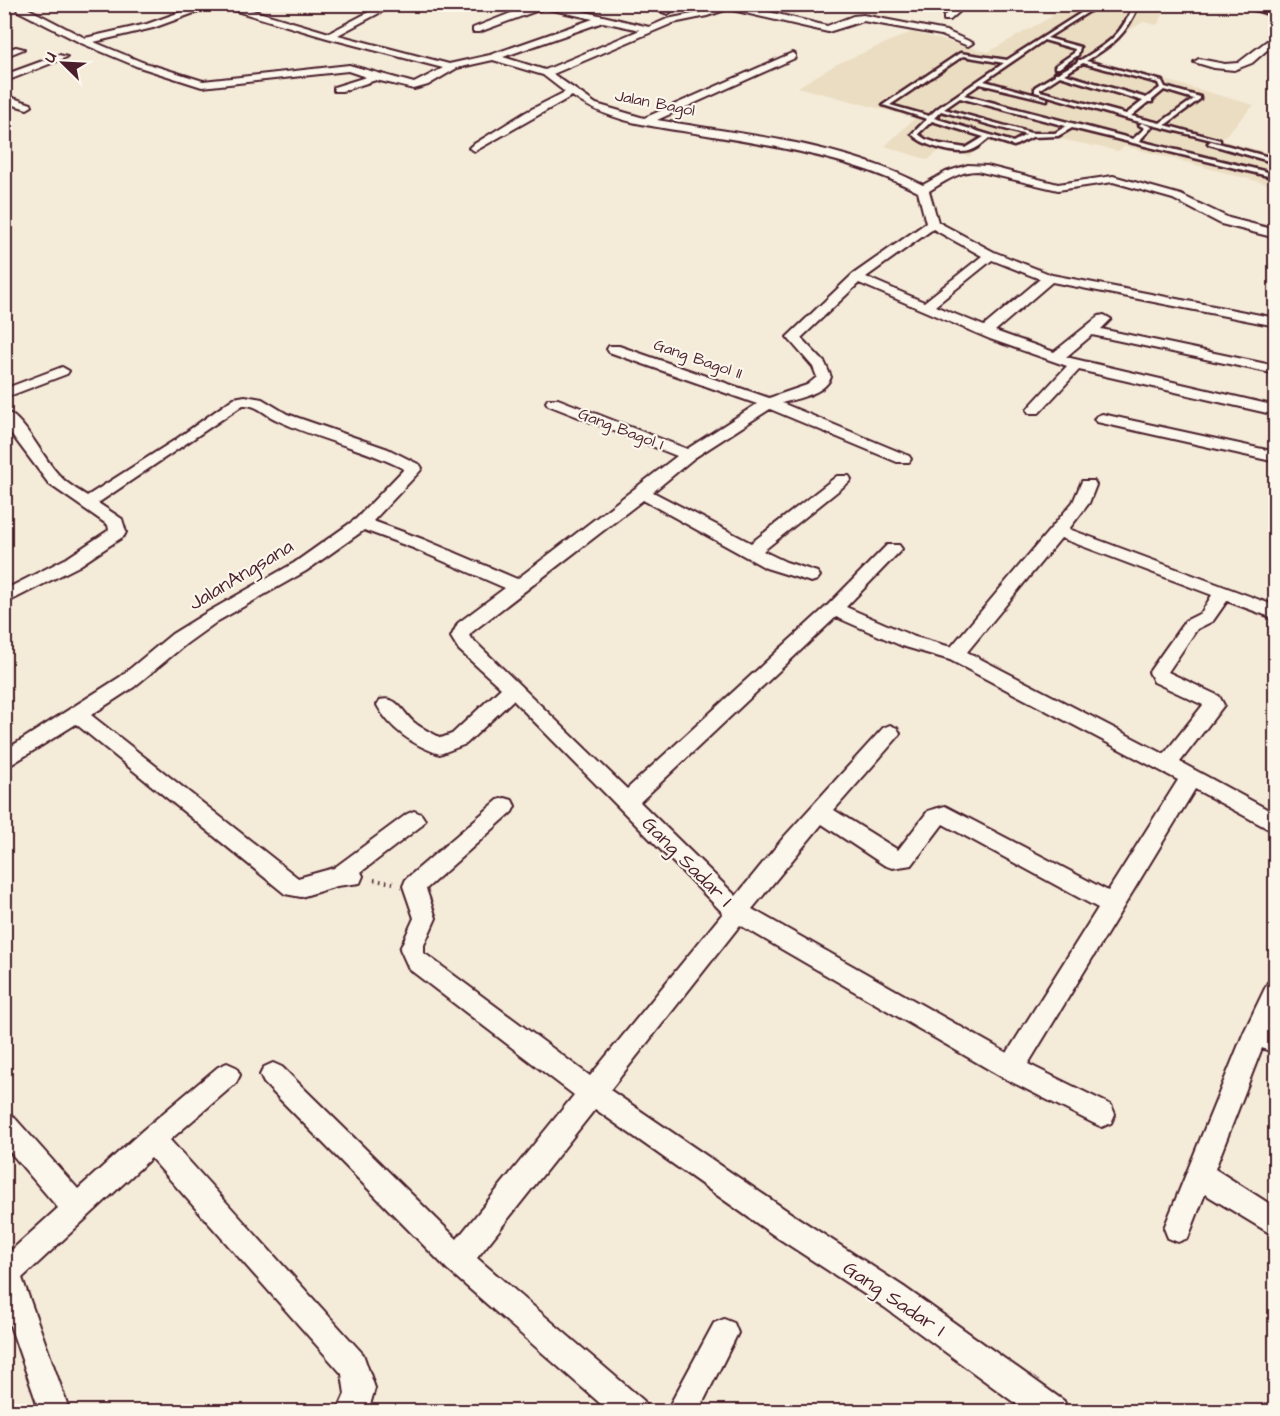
<svg xmlns="http://www.w3.org/2000/svg" width="1280" height="1416" font-family="'Architects Daughter',sans-serif">
  <style>
    .built { fill: #ebddc2 }
    .lines { fill: none; stroke-linecap: round; stroke-linejoin: round }
    .service-casing { stroke: #4a1f2b; stroke-width: 5 }
    .minor-casing { stroke: #4a1f2b; stroke-width: 4 }
    .secondary-casing { stroke: #4a1f2b; stroke-width: 5 }
    .path { stroke: #4a1f2b; stroke-width: 4; stroke-dasharray: 1.5 4.5; stroke-linecap: butt }
    .service { fill: #fbf7ec; fill-rule: evenodd }
    .minor { fill: #fbf7ec; fill-rule: evenodd }
    .secondary { fill: #fbf7ec; fill-rule: evenodd }
    .labels { text-anchor: middle; dominant-baseline: central; stroke-width: 4.5; stroke-linejoin: round; paint-order: stroke }
    .far-street-label { font-size: 16px; fill: #4a1f2b; stroke: #fbf7ec }
    .street-label { font-size: 20px; fill: #4a1f2b; stroke: #fbf7ec }
  </style>
  <rect width="100%" height="100%" fill="#f4ebd9"/>
  <filter id="ink" filterUnits="userSpaceOnUse"><feTurbulence type="fractalNoise" baseFrequency=".0167" numOctaves="2"/><feDisplacementMap in="SourceGraphic" scale="12" xChannelSelector="R" yChannelSelector="G"/><feConvolveMatrix kernelMatrix="1 2 1 2 8 2 1 2 1" color-interpolation-filters="sRGB"/></filter>
  <g filter="url(#ink)">
    <path class="built" d="M1002 5H1169L1157 25 1143 22 1083 57 1254 105 1221 140 1275 155V186L1125 146 1118 151 1037 134 1017 148 987 142 969 156 942 148 928 160 885 146 915 118 798 87 837 64 912 32 988 52 1053 16Z"/>
    <g class="lines">
      <defs>
        <path id="service" d="M1065 4H1074L1088 9 1095 4H1101L1047 38 1080 47 1078 55 1059 68H1055V66L1074 53 1075 49 1044 40 984 81 1047 98V100L980 84 964 95 1133 139 1145 128 1139 125 1142 123 1152 127 1139 141 1276 174V178L1072 128 1058 136 1032 137 1014 146 989 138C983 143 977 149 969 151 955 155 921 145 912 134L927 119 883 105 960 53 1007 60 1084 11ZM963 56 1004 63 938 108 929 116 890 105ZM960 98 1066 126 1055 133H1031L944 109ZM941 111 1026 135 1013 142 934 118ZM932 121 984 137 966 148 940 144 925 139 918 134Z
          M1134 4H1139C1126 35 1114 44 1086 61L1162 81 1165 87 1200 97V99L1165 125 1220 140V142L1124 118 1035 92V87L1055 75V73H1058L1078 62V60H1081C1109 43 1121 36 1134 4ZM1083 63 1158 83 1160 88 1146 98 1064 74ZM1060 76 1143 101 1126 114 1040 91V89ZM1164 90 1194 99 1160 123 1131 116 1148 102H1152V100Z
          M1211 141 1276 159V163L1209 144 1208 143Z"/>
        <path id="minor" d="M15 4H24L25 7 85 38 147 24 203 4H232L329 33 384 4H396L338 35 449 64 490 55 593 19 544 8 479 32H473V28L516 11 491 4 526 7 553 4 649 27 667 19 702 12 722 4H736L827 26 853 16 863 15 946 31 973 43 968 46 941 35 863 21 828 32 728 9 707 16 673 23 553 74 596 104 644 118 792 53 795 54V58L657 120C746 135 841 143 923 185L946 172 968 165 987 166 1058 184 1113 176 1181 195 1229 218 1276 230V238L1221 224 1173 199 1113 182 1058 190 977 171C959 171 944 182 929 191L938 222 994 252 1052 275 1276 318V326L1052 282 995 331 1054 352 1099 316 1104 315 1111 319 1101 329 1276 366V374L1092 335 1066 357 1276 406V415L1079 370 1039 413H1029L1027 410 1029 407 1067 366 990 339 859 283 801 338 825 363 831 377C825 394 798 398 782 403L909 456 911 459 909 462H897L770 409 694 458 653 492 751 543 837 476H849L851 479 849 482 763 551 786 562 817 572 820 576 817 580 811 582 766 568 643 500 472 632 469 636 627 789 828 605 887 545H899L902 549 846 607 915 637 951 647 1073 502 1082 481H1094L1096 485 1089 503 1069 529 1276 606V619L1227 601 1213 621 1197 629 1168 672 1219 696 1224 705 1180 762 1276 814V833L1195 789 1028 1064 1111 1105 1115 1114 1111 1123 1102 1127 1093 1123 1002 1077 740 925 610 1090 792 1214 904 1287 1064 1401 1068 1412H1027L884 1307 772 1234 595 1109 477 1258 644 1401 648 1412H610L448 1270 264 1083 260 1075 264 1067 273 1063 282 1067 457 1239 574 1095 409 969 400 949 414 918 403 886 406 879 498 800 505 798 512 800 515 806 512 812 426 889 436 918 424 945V953L590 1076 723 913 513 700 466 744 440 754C414 746 390 729 377 705L380 700C398 695 403 714 415 723 422 729 433 733 441 738L452 734 501 688 459 650 451 637 458 623 505 588 413 548 364 530 306 571 218 621 186 644 134 687 91 715 298 878 334 868 407 814 414 811 421 814 425 820 421 826 361 872 363 876 360 883 337 886 301 897 285 894 76 724 4 769V751L120 677 172 634 206 613 294 563 356 519 404 469C364 448 318 440 277 420 265 415 257 404 243 405L98 503 122 519 126 532 124 536 79 566 4 604V590L67 558 109 530 108 525 49 484 4 424V411C24 416 44 461 60 476 67 484 78 490 87 496L175 440 234 398 245 396 262 399 287 414 388 449 420 465 422 468 420 471 373 521 425 540 517 579 677 456 548 405 546 402 548 399H558L687 449 757 404 609 352 607 349 609 346H619L769 398 807 385 817 377 813 367 787 337 852 275 926 223 918 192C852 158 779 147 707 135 661 127 610 124 572 96L475 151 469 148 471 146 526 112 565 92 543 75 493 60 457 68 428 85 414 89 376 80 342 91H334V87L366 77 348 71 202 87 136 66 81 43 18 11ZM216 5 327 38 443 68 414 83 349 65 203 81 142 62 94 42 153 28ZM603 22 640 30 545 70 503 57ZM933 229 982 256 924 302 866 277ZM992 260 1040 279 984 326 935 306ZM1061 538 1212 595 1201 613 1185 621 1149 672 1154 682 1203 705 1164 754 967 652ZM836 617 902 646 950 660 1178 780 1108 891 945 806 928 811 898 850 834 810 897 738 900 733 897 728 890 725 883 728 784 837 736 896 640 802ZM822 824 884 865 892 868 912 865 943 824 1098 908 1007 1053 752 909Z
          M639 4H655L672 11 668 14Z
          M958 4H968L950 20H944V16Z
          M1276 34V42L1252 63 1234 70 1214 68 1194 62 1199 59 1225 64 1238 63Z
          M16 47 24 49 4 57V51Z
          M59 55 67 57 4 82V75Z
          M4 95 31 104 32 106 27 109 4 102Z
          M62 367 69 371 67 374 4 398V389Z
          M1102 414 1276 452V462L1097 422 1094 419 1097 416Z
          M1276 979V1017L1271 1027 1276 1030V1054L1262 1048 1215 1169 1276 1208V1237L1205 1194 1188 1238 1178 1242 1168 1238 1164 1228 1244 1032 1268 982Z
          M227 1063 236 1067 240 1075 236 1083 170 1140 363 1354 375 1388 368 1412H337L345 1394 342 1374 151 1158 22 1278 70 1412H40L4 1308V1257L58 1208 4 1145V1112L13 1116 78 1189 143 1130 218 1067Z
          M724 1319 734 1323 738 1333 698 1412H666L714 1323Z"/>
        <path id="secondary" d="M1235 4H1260L1276 8V16Z"/>
      </defs>
      <use href="#service" class="service-casing"/>
      <use href="#minor" class="minor-casing"/>
      <use href="#secondary" class="secondary-casing"/>
      <path class="path" d="M374 880 393 883"/>
      <use href="#service" class="service"/>
      <use href="#minor" class="minor"/>
      <use href="#secondary" class="secondary"/>
    </g>
  </g>
  <g class="labels">
    <g class="far-street-label">
      <text transform="translate(655 103) rotate(11)">Jalan Bagol</text>
      <text transform="translate(698 359) rotate(19)">Gang Bagol II</text>
      <text transform="translate(621 429) rotate(21)">Gang Bagol I</text>
    </g>
    <g class="street-label">
      <text transform="translate(241 575) rotate(-31)">JalanAngsana</text>
      <text transform="translate(687 862) rotate(45)">Gang Sadar I</text>
      <text transform="translate(894 1299) rotate(34)">Gang Sadar I</text>
    </g>
  </g>
  <rect width="1280" height="1416" fill="none" stroke="#fbf7ec" stroke-width="24"/>
  <rect x="12" y="12" width="1256" height="1392" fill="none" stroke="#4a1f2b" stroke-width="2" filter="url(#ink)"/>
  <g transform="translate(63 63) rotate(294)" stroke="#fbf7ec" stroke-width="4.5" paint-order="stroke">
  <path d="M0-4.5L10 22L0 15L-10 22Z" fill="#4a1f2b"/>
  <text y="-9" font-size="16" font-weight="bold" text-anchor="middle" fill="#4a1f2b">U</text>
  </g>
</svg>
